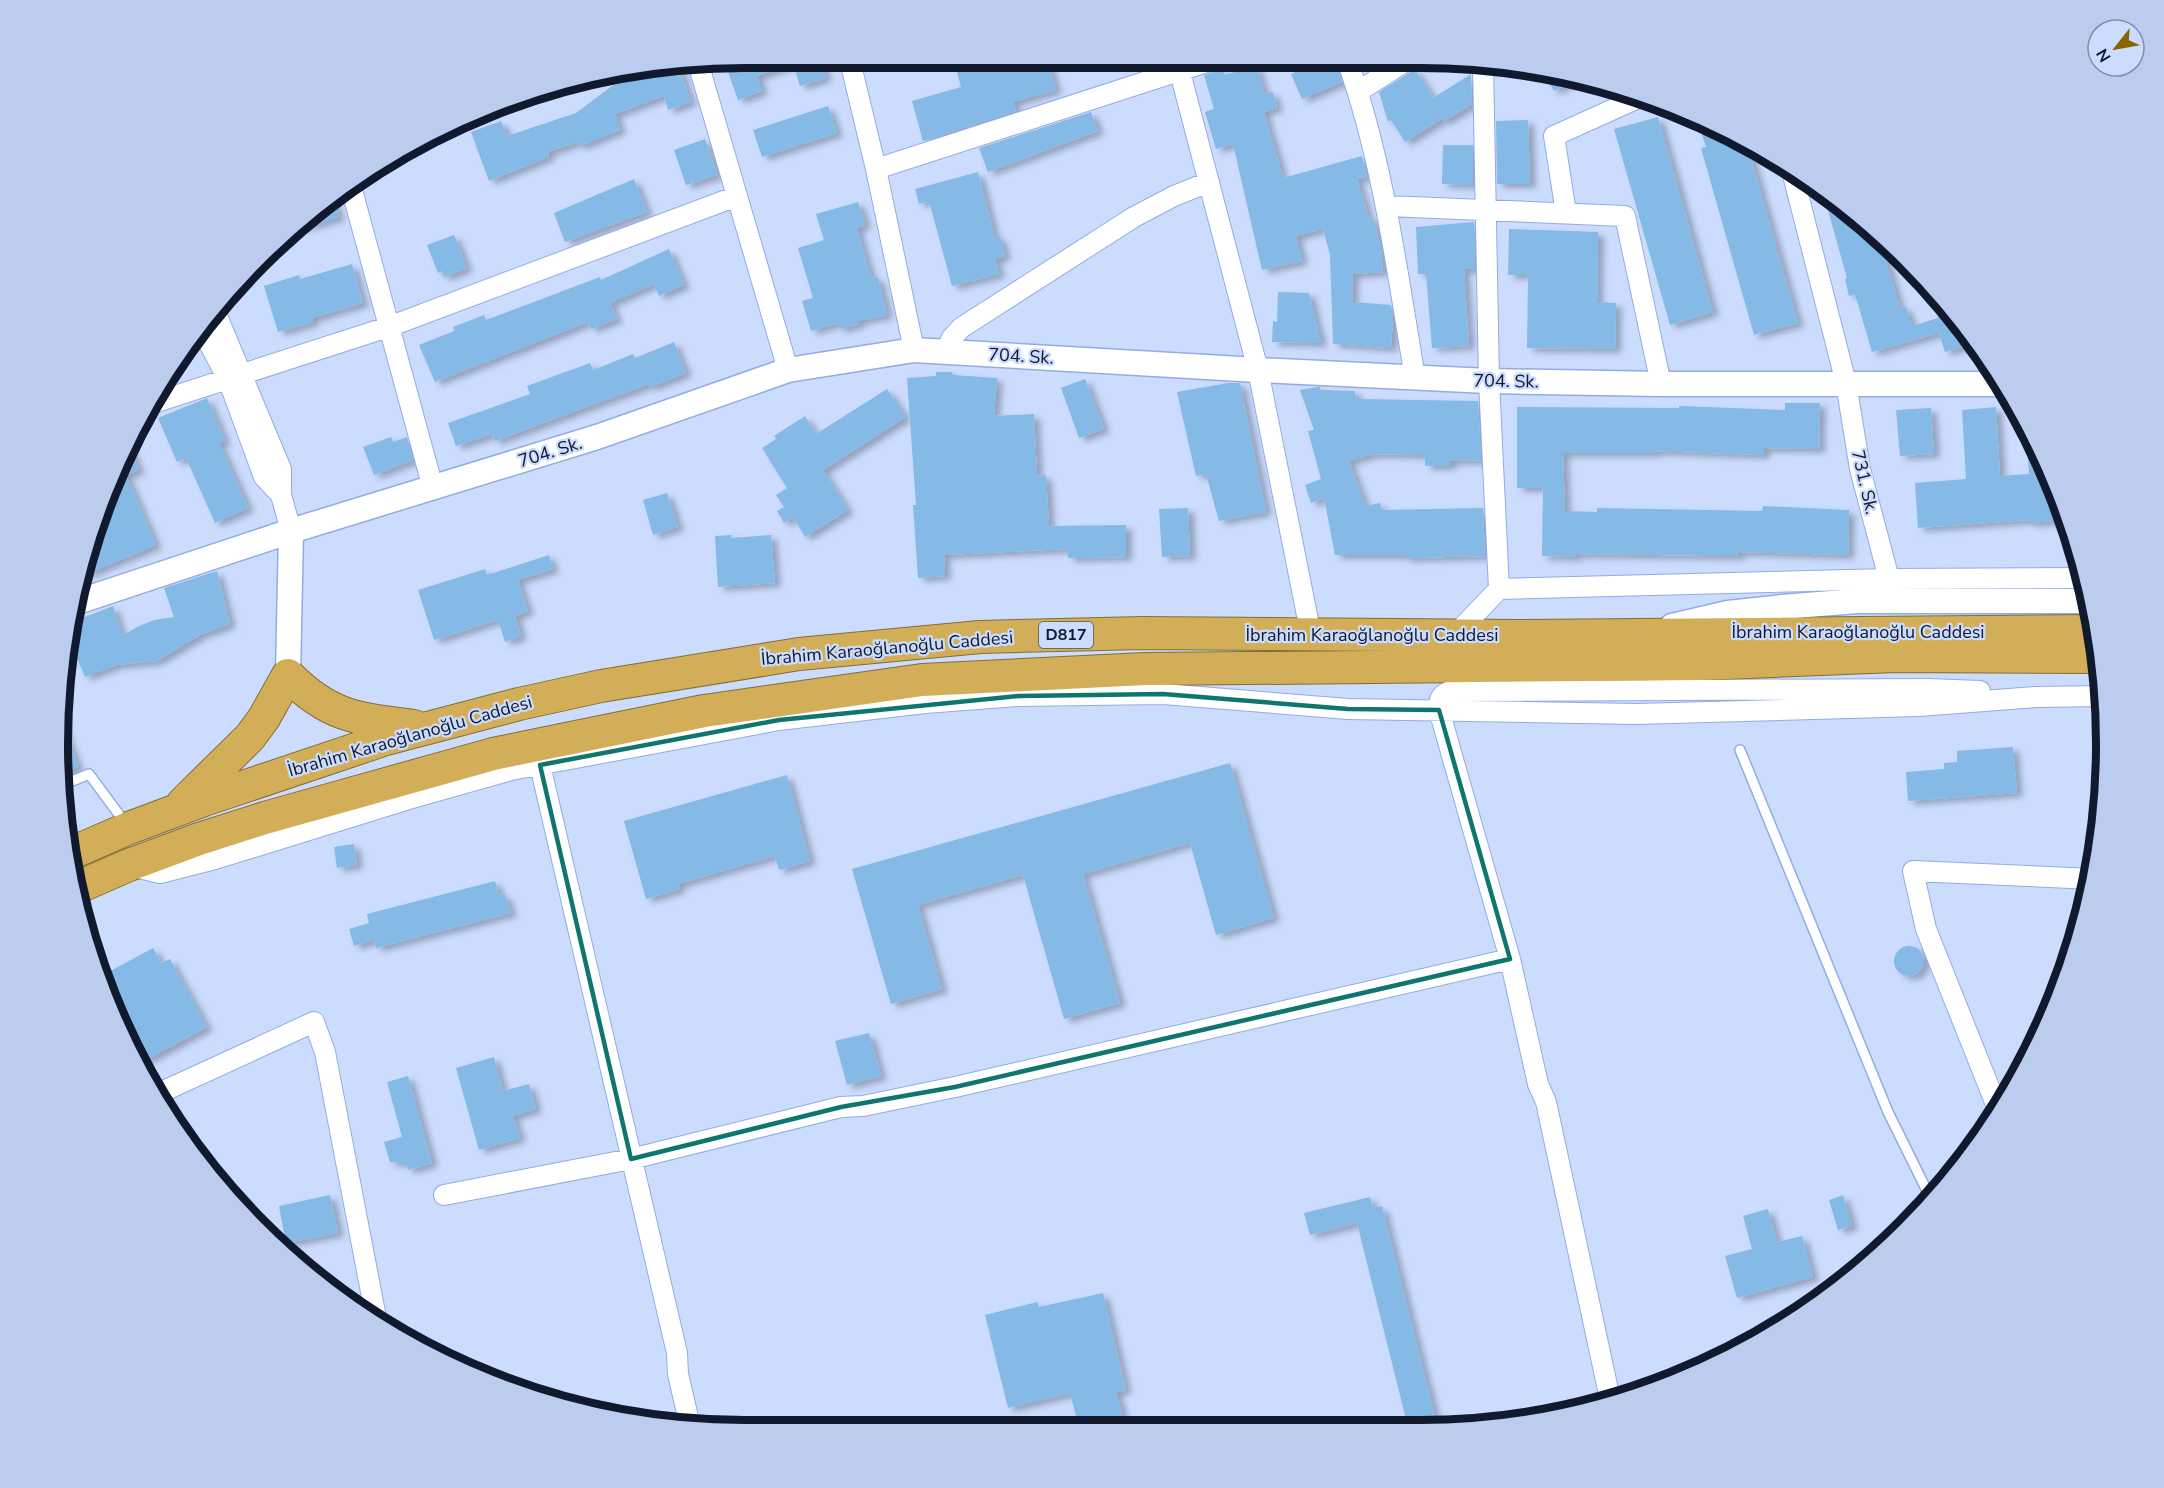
<svg xmlns="http://www.w3.org/2000/svg" width="2164" height="1488" font-family="'Nunito Sans',sans-serif">
  <style>
    .building { fill: #85b9e6; filter: url(#shadow) }
    .lines { fill: none; stroke-linecap: round; stroke-linejoin: round }
    .service-casing { stroke: #92ace3; stroke-width: 12 }
    .minor-casing { stroke: #92ace3; stroke-width: 22 }
    .tertiary-casing { stroke: #92ace3; stroke-width: 27 }
    .trunk-casing { stroke: #866d2f; stroke-width: 34 }
    .service { stroke: #fff; stroke-width: 9 }
    .minor { stroke: #fff; stroke-width: 20 }
    .tertiary { stroke: #fff; stroke-width: 24 }
    .trunk { stroke: #d2ae58; stroke-width: 32 }
    .marked { fill: none; stroke: #0f766e; stroke-width: 4.5; stroke-linejoin: round }
    .labels { text-anchor: middle; dominant-baseline: central; stroke-width: 4.5; stroke-linejoin: round; paint-order: stroke }
    .shield { fill: #cbdcff; stroke: #48546d; stroke-width: 1.5 }
    .shield-label { font-size: 16px; font-weight: bold; fill: #10192e }
    .street-label { font-size: 18px; fill: #10192e; stroke: #cbdcff }
    .rim { fill: none; stroke: #10192e; stroke-width: 8 }
  </style>
  <defs>
    <filter id="shadow"><feDropShadow dx="6" dy="4" stdDeviation="3" flood-color="#0004"/></filter>
  </defs>
  <rect width="100%" height="100%" fill="#cbdcff"/>
  <path class="building" d="M744 57H820L826 78 800 86 793 64 757 76 762 91 738 100 724 60Z
    M953 57H1046L1056 90 1013 102 1016 111 923 141 912 101 961 87Z
    M1294 57H1332L1342 82 1302 99 1291 74 1300 70Z
    M1256 65 1265 94 1273 92 1277 108 1264 112 1283 178 1362 156 1367 177 1357 179 1369 219 1373 218 1381 250 1383 272 1353 274 1352 302 1391 305 1393 317 1391 348 1333 344 1330 255 1323 229 1296 236 1302 261 1262 270 1233 144 1216 149 1205 112 1214 109 1204 75 1223 69 1225 75Z
    M679 67 691 102 668 110 664 96 615 114 620 130 580 146 577 142 548 152 549 157 489 181 471 132 501 121 507 136 576 113 612 86 637 77 638 80Z
    M1415 69 1433 98 1471 74 1472 104 1443 122V118L1405 142 1391 120 1388 122 1379 92Z
    M1542 69 1554 70 1580 77 1554 91Z
    M828 106 837 133 762 157 753 130Z
    M1091 112 1098 131 988 172 979 148Z
    M1658 117 1713 312 1670 325 1614 129Z
    M1697 119 1746 141 1798 323 1754 335 1701 148 1706 147Z
    M1528 120 1530 184H1497L1496 121Z
    M705 139 717 175 686 185 674 150Z
    M1443 145H1473V185L1442 184Z
    M978 172 995 238 1000 237 1005 256 995 259 999 274 952 286 929 201 919 204 915 189Z
    M634 179 647 212 565 242 554 213Z
    M1824 196 1879 238 1900 308 1906 307 1912 326 1938 318 1929 287 1975 343 1945 352 1939 333 1872 352 1855 294 1849 296 1845 279 1847 278Z
    M333 198 339 217 298 229 316 214Z
    M858 202 865 225 857 228 871 278 878 277 887 315 858 321 859 324 839 329 838 323 811 331 802 301 813 298 798 248 824 240 816 214Z
    M1474 222 1475 269H1464L1469 346 1432 348 1426 274H1418L1416 227Z
    M1509 229 1598 232 1597 302 1616 303 1615 349 1527 348 1528 275H1508Z
    M454 235 467 268 444 277 442 271 438 273 427 245Z
    M669 249 684 285 659 296 654 284 610 303 617 319 591 329 588 322 435 382 419 345 454 331 453 327 484 315 486 320 600 277 601 280Z
    M352 264 363 303 312 318 313 322 278 332 264 286 299 275 300 279Z
    M1278 292 1309 293 1321 343 1272 342 1273 321 1277 322Z
    M674 342 686 373 650 387 649 384 495 441 492 434 456 446 448 423 530 394 527 386 590 363 593 370 633 354 635 358Z
    M936 372H952L953 375 997 378 994 416 1034 414 1037 476 1046 475 1049 526 1126 525V557L1068 558 1067 549 944 555 945 576 918 578 913 505H916L907 378 936 376Z
    M1085 379 1104 429 1079 438 1061 388Z
    M1228 383H1240L1266 512 1219 521 1206 474 1196 476 1177 392Z
    M1317 387H1320V390L1354 391 1357 399 1478 401 1481 460 1450 461V466H1425V455L1373 454 1349 461 1365 506 1380 503 1382 510 1483 508 1485 556 1405 558V555H1335L1324 498 1311 503 1305 485 1321 479 1308 431 1314 430 1300 390Z
    M887 389 906 417 823 470 848 510 805 537 793 517 784 523 777 511 784 507 776 495 787 488 762 448 776 439 774 436 805 416 816 434Z
    M207 398 225 441 219 443 248 508 215 523 186 458 177 462 158 418Z
    M1785 403H1820L1819 449 1764 448V455L1655 451V453H1563L1565 511 1597 512V508L1762 511 1763 506 1849 510 1848 555 1739 552V556L1576 554V557L1542 556 1543 488H1517V407L1679 408V406L1785 410Z
    M1996 407 2000 476 2029 474 2026 427 2055 481 2062 506 2063 520 2029 523V520L1918 528 1915 483 1966 479 1962 410Z
    M1931 408 1934 454 1900 456 1896 410Z
    M391 437 393 442 407 437 413 460 374 475 363 447Z
    M128 444 139 470 126 475 156 545 84 575 109 481Z
    M667 493 678 527 653 535 643 500Z
    M1188 508 1190 556 1162 557 1159 509Z
    M731 535V538L771 535 775 583 718 587 715 536Z
    M549 555 553 569 518 580 528 611 515 616 521 636 505 642 498 620 434 640 418 590 485 569 487 575Z
    M217 571 230 624 200 635 157 661 116 665 85 677 68 637 72 622 113 606 122 636 137 627 154 620 174 617 164 588Z
    M61 722 78 767 59 775Z
    M2013 747 2017 793 1908 801 1906 772 1944 769V763L1957 762V751Z
    M1230 763 1274 918 1216 935 1190 843 1083 874 1120 1003 1064 1019 1023 875 918 905 942 989 891 1004 852 869Z
    M787 775 810 861 779 870 775 856 678 884 680 889 646 899 624 821Z
    M354 844 357 865 337 868 334 847Z
    M495 881 499 895 505 894 511 913 376 948 374 940 354 946 349 929 369 923 367 914Z
    M1894 961a15 15 0 1 1 30 0a15 15 0 1 1-30 0Z
    M153 948 161 963 170 959 207 1027 144 1061 113 1004 103 975Z
    M869 1033 881 1076 847 1085 835 1041Z
    M494 1057 503 1091 529 1084 536 1109 513 1116 520 1138 479 1150 456 1068Z
    M408 1076 432 1163 408 1170 406 1163 390 1162 384 1142 402 1137 387 1082Z
    M330 1195 338 1233 286 1243 279 1206Z
    M1843 1195 1852 1226 1838 1230 1829 1200Z
    M1370 1197 1373 1208 1382 1206 1438 1429 1409 1431 1357 1223 1310 1235 1304 1213Z
    M1768 1209 1777 1242 1802 1236 1813 1277 1737 1298 1725 1256 1752 1249 1743 1216Z
    M1103 1293 1126 1390 1116 1392 1127 1431H1080L1070 1393 1008 1408 985 1315 1037 1302 1039 1307Z"/>
  <g class="lines">
    <defs>
      <path id="service" d="M1740 750 1888 1112 1931 1199
        M58 787 89 774 126 824"/>
      <path id="minor" d="M849 57 876 169 914 350
        M1176 57 1258 370 1311 635
        M1346 57C1383 160 1397 270 1415 378
        M698 63 788 370
        M1483 63 1489 381 1499 589
        M1359 91 1412 57
        M876 169 1222 57
        M1792 171 1846 383 1860 469 1889 579
        M350 183 433 488
        M1387 206 1625 216 1661 384
        M1566 213 1554 136 1645 95
        M214 309 281 469V495L291 531
        M201 328 228 379 264 477 281 495
        M945 352 952 338 961 328 1134 217 1174 196 1209 182
        M147 405 391 326 737 196
        M1455 635 1499 589 1889 579 2084 578
        M540 765 677 1353 678 1374 690 1426
        M131 866 160 873 215 859 409 799 511 770 779 720 925 703 1019 696 1163 694 1348 709 1637 714 1919 706 2036 697 2102 696
        M155 1095 314 1022 325 1052 377 1323
        M1999 1112 1926 929 1913 871 2094 879
        M444 1195 631 1159 841 1107 863 1106 955 1087 1510 959
        M1610 1399 1546 1102 1538 1084 1510 959 1439 710C1439 699 1440 695 1450 691L1929 689 1980 691"/>
      <path id="tertiary" d="M77 602 291 531 597 437 788 370 914 350 1258 370 1488 381 1661 384H2003
        M1672 626 1728 613 1782 607 1857 601H2091
        M288 675 291 531"/>
      <path id="trunk" d="M183 803 250 737 264 718 288 675C329 717 358 719 414 726
        M67 855 129 828 204 800 386 739 519 704 601 686 799 654 980 637 1143 633 1520 636 2096 631
        M74 889 129 865 199 839 268 817 493 754 704 711 922 680 1145 669 1701 664 1895 656 2098 657"/>
    </defs>
    <use href="#service" class="service-casing"/>
    <use href="#minor" class="minor-casing"/>
    <use href="#tertiary" class="tertiary-casing"/>
    <use href="#trunk" class="trunk-casing"/>
    <use href="#service" class="service"/>
    <use href="#minor" class="minor"/>
    <use href="#tertiary" class="tertiary"/>
    <use href="#trunk" class="trunk"/>
  </g>
  <path class="marked" d="M1163 694 1348 709 1439 710 1510 959 955 1087 841 1107 631 1159 540 765 779 720 1019 696Z"/>
  <g class="labels">
    <rect class="shield" x="1039" y="622" width="54" height="26" rx="4.5"/>
    <g class="shield-label">
      <text x="1066" y="635">D817</text>
    </g>
    <g class="street-label">
      <text transform="translate(1021 356) rotate(3)">704. Sk.</text>
      <text transform="translate(1506 381) rotate(1)">704. Sk.</text>
      <text transform="translate(550 452) rotate(-17)">704. Sk.</text>
      <text transform="translate(1865 482) rotate(77)">731. Sk.</text>
      <text x="1858" y="632">İbrahim Karaoğlanoğlu Caddesi</text>
      <text x="1372" y="635">İbrahim Karaoğlanoğlu Caddesi</text>
      <text transform="translate(887 648) rotate(-5)">İbrahim Karaoğlanoğlu Caddesi</text>
      <text transform="translate(410 736) rotate(-16)">İbrahim Karaoğlanoğlu Caddesi</text>
    </g>
  </g>
  <path d="M0 0H2164V1488H0ZM744 68H1420A676 676 0 0 1 2096 744V744A676 676 0 0 1 1420 1420H744A676 676 0 0 1 68 744V744A676 676 0 0 1 744 68Z" fill="#bcccee" fill-rule="evenodd"/>
  <path class="rim" d="M744 68H1420A676 676 0 0 1 2096 744V744A676 676 0 0 1 1420 1420H744A676 676 0 0 1 68 744V744A676 676 0 0 1 744 68Z"/>
  <g transform="translate(2116 48) rotate(239)"><circle r="28" fill="#cbdcff" stroke="#808eab" stroke-width="1.5"/>
  <path d="M0-4.5L10 22L0 15L-10 22Z" fill="#886501"/>
  <text y="-9" font-size="16" font-weight="bold" text-anchor="middle" fill="#10192e">N</text>
  </g>
</svg>
